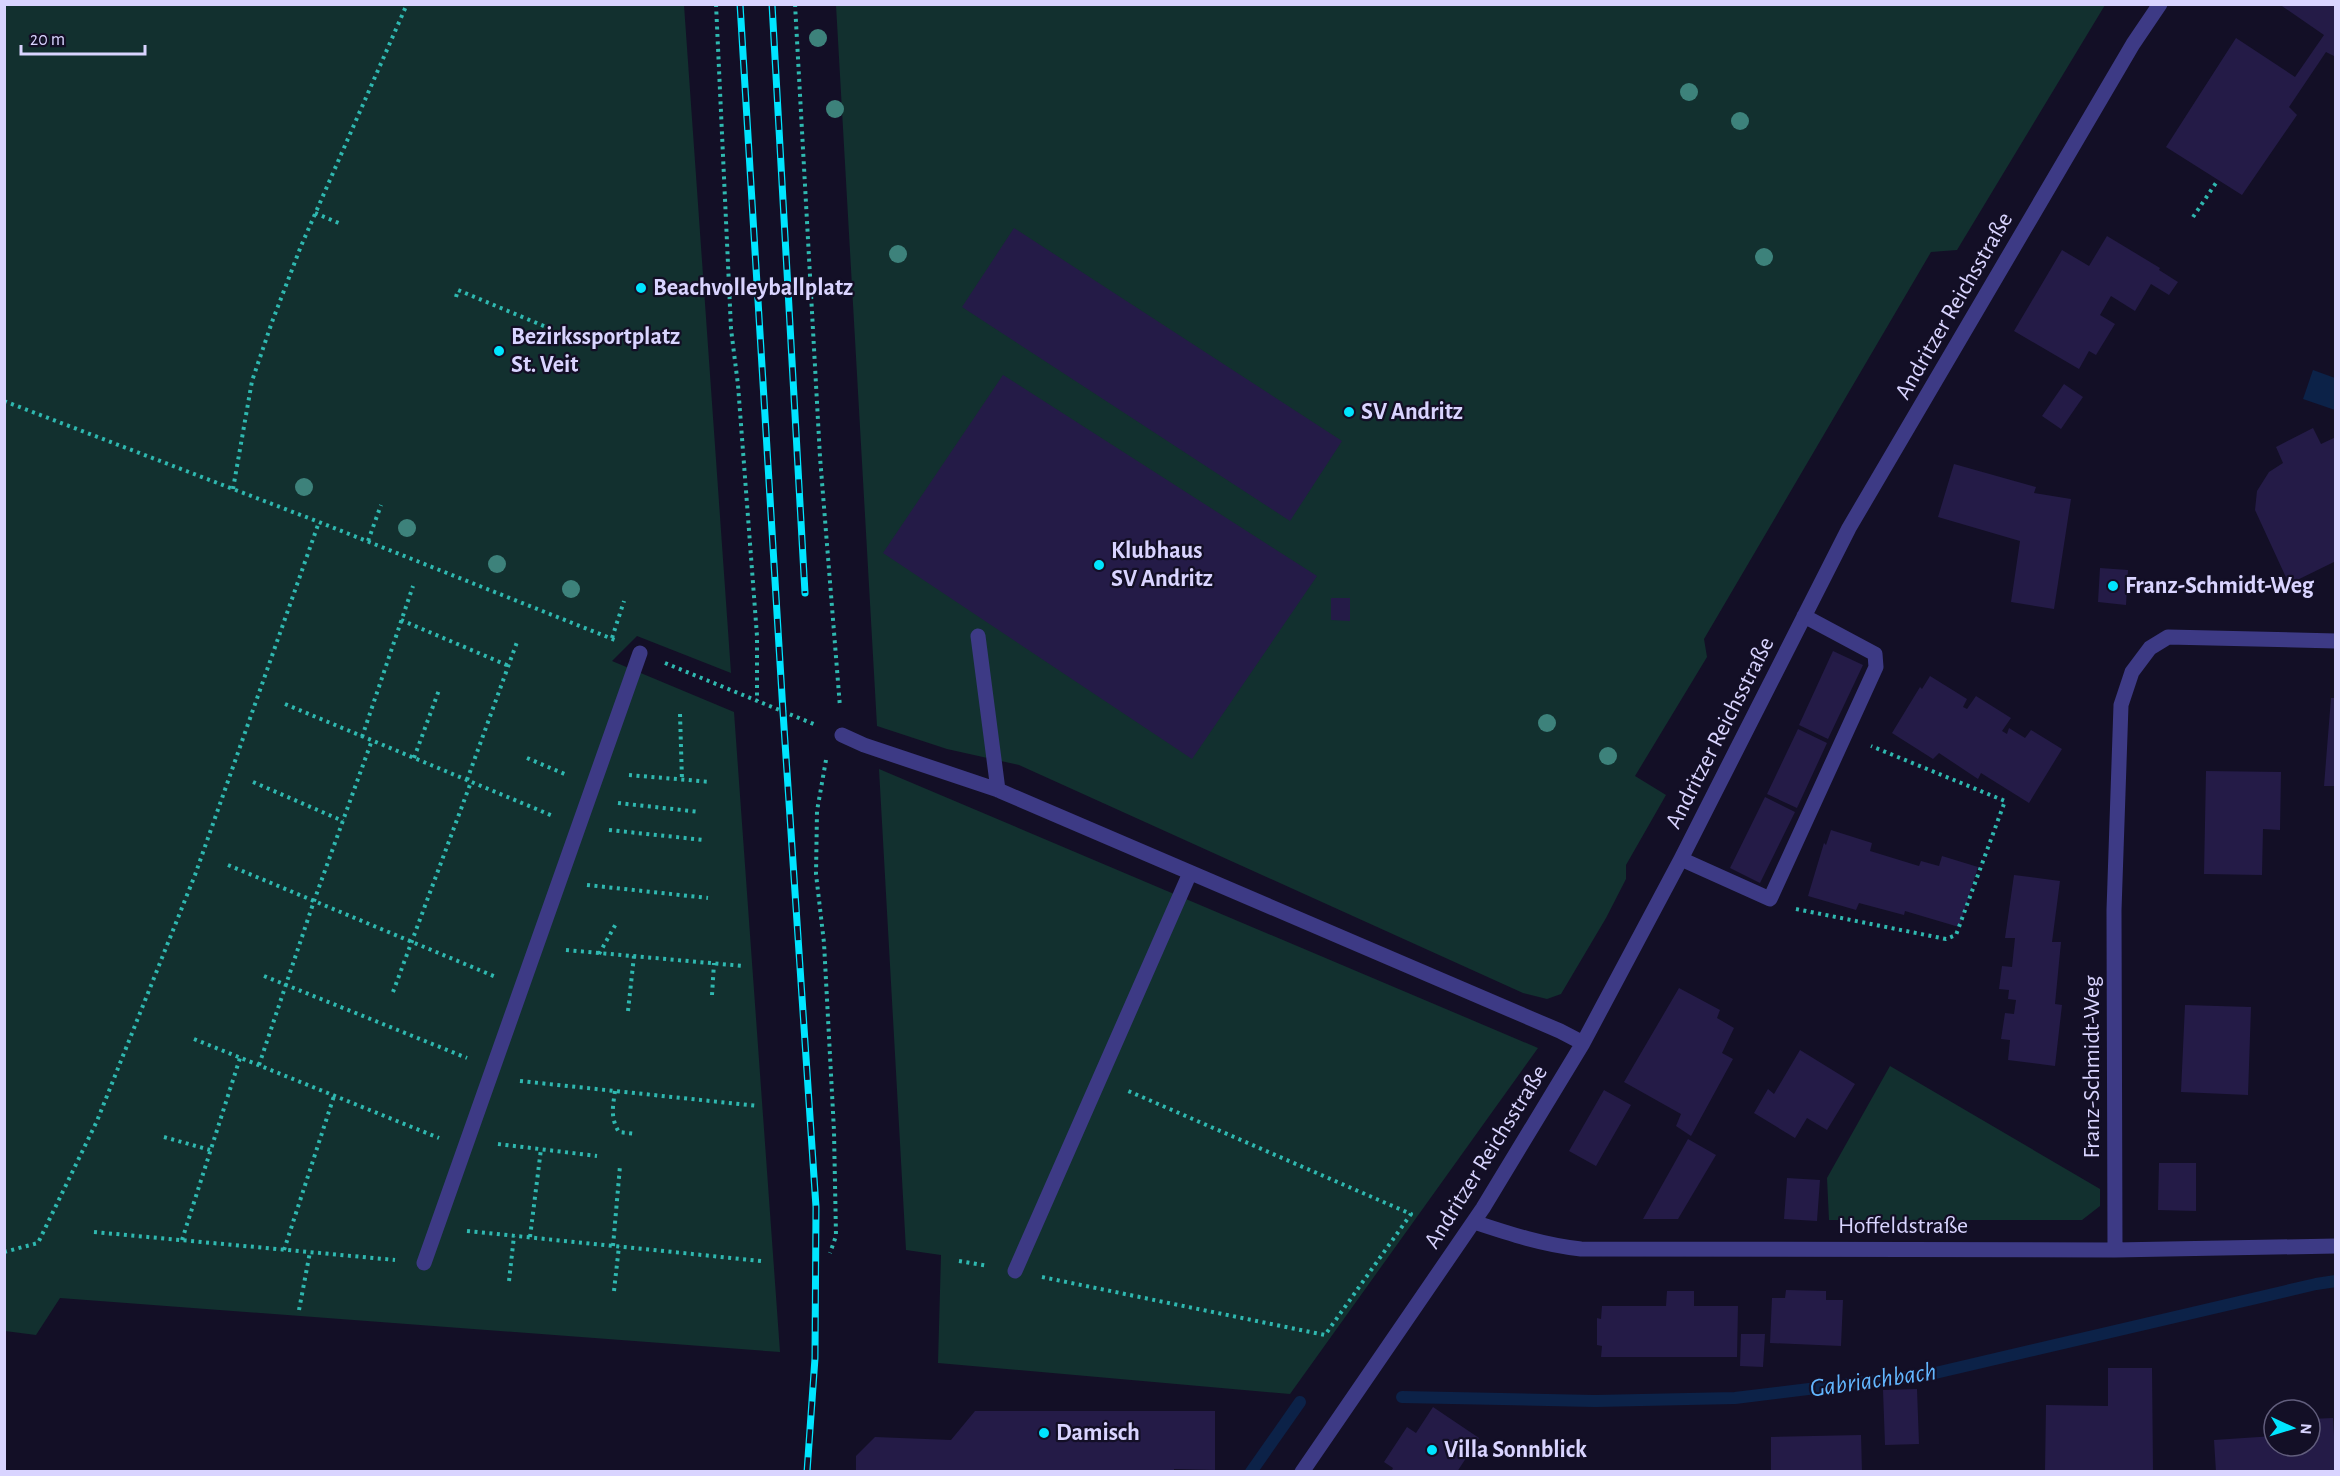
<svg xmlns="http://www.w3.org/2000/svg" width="2340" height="1476" font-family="'Alegreya Sans',sans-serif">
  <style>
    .green { fill: #12302f }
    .water { fill: #0c2248 }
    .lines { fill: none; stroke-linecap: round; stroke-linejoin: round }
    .stream { stroke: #0c2248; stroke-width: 12 }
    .building { fill: #241b47 }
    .path { stroke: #2fb8b0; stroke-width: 4; stroke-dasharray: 3 4.5; stroke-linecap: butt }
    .minor { stroke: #3d3a85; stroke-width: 15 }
    .rail-casing { stroke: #00e5ff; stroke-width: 7 }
    .rail { stroke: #130f26; stroke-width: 4.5; stroke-dasharray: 14; stroke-linecap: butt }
    .tree { fill: #3d827b }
    .poi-dot { fill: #00e5ff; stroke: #130f26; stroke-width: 2 }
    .labels { text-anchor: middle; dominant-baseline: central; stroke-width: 4.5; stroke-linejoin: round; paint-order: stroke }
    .poi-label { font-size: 24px; font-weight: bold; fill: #d9d4ff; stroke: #130f26; text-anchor: start }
    .street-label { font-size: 24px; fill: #d9d4ff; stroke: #130f26 }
    .water-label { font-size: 26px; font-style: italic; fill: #62b6ff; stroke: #130f26 }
  </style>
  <rect width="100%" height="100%" fill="#130f26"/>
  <path class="green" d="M5 5H684L731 673 637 636 612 661 734 712 780 1352 60 1298 36 1335 5 1331Z
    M836 5H2105L1957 250 1931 252 1704 639 1707 657 1635 776 1666 795 1626 865V879L1606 918 1561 994 1547 999 1523 993 1019 765 947 749 877 726Z
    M879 769 1538 1048 1290 1394 938 1363 941 1255 906 1250Z
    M1890 1066 2100 1189V1206L2082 1220H1829L1827 1178Z"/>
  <path class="water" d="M2313 370 2335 378V410L2303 399Z"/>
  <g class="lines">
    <path class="stream" d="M1402 1397 1595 1401 1735 1398 1931 1374 2316 1284 2336 1281
      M1251 1472 1300 1402"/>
  </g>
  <path class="building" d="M2279 4H2336V57L2326 52 2289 107 2297 115 2242 195 2166 147 2236 38 2295 77 2324 35Z
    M1014 228 1342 441 1290 521 962 307Z
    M2107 236 2160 268 2159 270 2178 282 2169 295 2151 284 2135 311 2111 296 2100 315 2115 324 2096 355 2089 351 2079 369 2014 331 2062 250 2089 266Z
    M1003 375 1317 576 1192 759 883 553Z
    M2064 384 2083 397 2061 429 2042 416Z
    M2313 428 2321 444 2336 437V561L2289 584 2255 510 2257 491 2269 472 2283 463 2276 447Z
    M1954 464 2036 487 2034 493 2071 499 2054 609 2011 602 2020 541 1938 517Z
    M2100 568 2128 570 2126 605 2098 602Z
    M1331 598H1350V621L1331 620Z
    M1833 651 1863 665 1828 739 1799 725Z
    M1930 676 1967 699 1963 707 1967 709 1976 696 2011 718 2002 731 2007 734 2009 728 2025 738 2031 730 2062 749 2029 803 1981 773 1978 779 1939 753 1933 759 1892 733 1920 687 1922 689Z
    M2331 698H2336V786H2324Z
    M1798 729 1827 743 1797 808 1767 794Z
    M2206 771 2281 772 2280 830 2263 829 2262 875 2204 874Z
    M1765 797 1795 812 1760 883 1730 868Z
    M1831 830 1872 843 1870 851 1919 866 1921 861 1939 866 1942 856 1978 867 1959 927 1905 911 1904 915 1859 903 1856 910 1808 896 1824 843 1826 845Z
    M2014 875 2060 881 2052 942H2061L2055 1004 2062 1005 2055 1066 2008 1060 2010 1040 2001 1039 2005 1013 2014 1014 2016 1000 2008 999 2009 990 1999 989 2002 966 2012 967 2015 938H2005Z
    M1679 988 1720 1010 1717 1018 1734 1028 1722 1053 1733 1059 1691 1136 1676 1126 1681 1114 1624 1082Z
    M2185 1005 2251 1007 2248 1095 2181 1092Z
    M1800 1050 1855 1084 1827 1130 1807 1118 1795 1138 1754 1113 1768 1089 1774 1094Z
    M1604 1090 1631 1105 1596 1166 1569 1151Z
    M1688 1139 1716 1155 1678 1219H1643Z
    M2159 1163H2196V1211L2158 1210Z
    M1787 1178 1820 1180 1817 1221 1784 1219Z
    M1786 1290 1826 1291V1300H1843L1841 1346 1770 1343 1772 1298H1785Z
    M1667 1291H1694V1306H1738L1737 1357H1601L1602 1346 1597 1345V1318L1601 1319 1602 1306H1666Z
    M1741 1334H1765L1763 1367 1740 1366Z
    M2108 1368H2152L2153 1471H2045L2046 1405 2108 1406Z
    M1917 1389 1919 1444 1885 1445 1883 1390Z
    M1433 1407 1479 1438 1457 1472H1391L1393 1468 1384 1462 1407 1427 1416 1433Z
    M975 1411H1215V1470L1174 1469V1472H856V1456L875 1437 951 1440Z
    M2333 1418 2336 1472H2216L2214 1440 2274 1436V1446H2310V1419Z
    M1861 1435 1862 1472H1771V1437Z"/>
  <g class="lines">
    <path class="path" d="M716 4 731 329 738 385 757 636V701
      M795 4 820 457 840 707
      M315 213 341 224
      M2193 217 2218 180
      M456 297 458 290 551 329
      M4 401 319 522 615 640
      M233 489 252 381 272 322 301 246 407 4
      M368 541 381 505
      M401 620 509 666
      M612 638 624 601
      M665 663 816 725
      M285 704 553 816
      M680 714 682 780
      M362 737 413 586
      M414 758 439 690
      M527 758 567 775
      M826 760 817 811 816 874 824 943 834 1131 836 1236 830 1253
      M629 775 711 782
      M467 780 517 642
      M253 782 343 821
      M618 803 700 812
      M609 830 704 840
      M228 865 496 977
      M587 885 708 898
      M1796 909 1946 939 1956 935 2005 801 1871 746
      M566 950 743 966
      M599 954 617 922
      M264 976 467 1058
      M393 992 471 782
      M712 995 714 963
      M628 1011 634 956
      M194 1039 439 1138
      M259 1065 314 901 372 740
      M520 1081 758 1106
      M615 1091C613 1106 610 1118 619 1132L636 1134
      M164 1137 210 1150
      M498 1144 597 1156
      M467 1231 761 1261
      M94 1232 395 1260
      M530 1237 541 1149
      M182 1240 240 1058
      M613 1246 620 1166
      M284 1250 334 1096
      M4 1252 38 1243 97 1121 195 875 319 522
      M959 1261 988 1266
      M1042 1277 1325 1335 1411 1214 1126 1090
      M509 1281 514 1236
      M614 1291 619 1246
      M299 1310 310 1252"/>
    <path class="minor" d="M978 636 998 790
      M842 735 864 745 998 790 1560 1031 1583 1043
      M1681 859 1770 899 1876 667 1875 654 1804 616
      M1474 1222C1510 1234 1544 1245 1581 1249L2115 1250 2336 1246
      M2115 1250 2114 910 2121 705 2132 672 2150 648 2168 637 2336 641
      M424 1263 640 653
      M1015 1271 1190 873
      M1302 1472 1483 1208 1583 1043 1681 859 1849 528 2133 44 2160 4"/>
    <defs>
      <path id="rail" d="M740 4 783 712 816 1207 815 1358 807 1472
        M772 4 805 593"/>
    </defs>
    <use href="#rail" class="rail-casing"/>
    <use href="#rail" class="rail"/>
  </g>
  <g class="tree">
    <circle cx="818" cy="38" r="9"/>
    <circle cx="1689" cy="92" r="9"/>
    <circle cx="835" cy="109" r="9"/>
    <circle cx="1740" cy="121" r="9"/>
    <circle cx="898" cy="254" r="9"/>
    <circle cx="1764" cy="257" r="9"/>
    <circle cx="304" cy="487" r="9"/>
    <circle cx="407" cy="528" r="9"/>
    <circle cx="497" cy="564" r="9"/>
    <circle cx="571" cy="589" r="9"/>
    <circle cx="1547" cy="723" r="9"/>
    <circle cx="1608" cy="756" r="9"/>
  </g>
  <g class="poi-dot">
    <circle cx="641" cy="288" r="6"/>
    <circle cx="499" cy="351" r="6"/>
    <circle cx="1349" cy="412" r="6"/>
    <circle cx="1099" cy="565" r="6"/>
    <circle cx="2113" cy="586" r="6"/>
    <circle cx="1044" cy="1433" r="6"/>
    <circle cx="1432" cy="1450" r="6"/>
  </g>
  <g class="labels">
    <g class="poi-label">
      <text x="653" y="288">Beachvolleyballplatz</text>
      <text x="511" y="337">Bezirkssportplatz<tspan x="511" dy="28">St. Veit</tspan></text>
      <text x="1361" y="412">SV Andritz</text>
      <text x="1111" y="551">Klubhaus<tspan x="1111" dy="28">SV Andritz</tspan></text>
      <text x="2125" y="586">Franz-Schmidt-Weg</text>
      <text x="1056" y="1433">Damisch</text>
      <text x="1444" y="1450">Villa Sonnblick</text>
    </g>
    <g class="street-label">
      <text transform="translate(1954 306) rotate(-60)">Andritzer Reichsstraße</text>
      <text transform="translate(1720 733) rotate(-63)">Andritzer Reichsstraße</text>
      <text transform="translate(2092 1067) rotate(-90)">Franz-Schmidt-Weg</text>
      <text transform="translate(1486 1157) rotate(-58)">Andritzer Reichsstraße</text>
      <text x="1903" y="1226">Hoffeldstraße</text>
    </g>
    <g class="water-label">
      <text transform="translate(1873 1380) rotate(-8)">Gabriachbach</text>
    </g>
  </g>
  <rect width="2340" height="1476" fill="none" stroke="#d9d4ff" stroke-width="12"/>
  <g transform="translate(2292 1428) rotate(94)"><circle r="28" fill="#130f26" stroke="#625e7d" stroke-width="1.5"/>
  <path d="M0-4.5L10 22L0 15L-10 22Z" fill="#00e5ff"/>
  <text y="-9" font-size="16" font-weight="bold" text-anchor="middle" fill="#d9d4ff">N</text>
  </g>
  <path d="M21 45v9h124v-9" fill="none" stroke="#d9d4ff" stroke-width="3"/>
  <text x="30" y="45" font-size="18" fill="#d9d4ff" stroke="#130f26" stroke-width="4.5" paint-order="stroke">20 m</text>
</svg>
